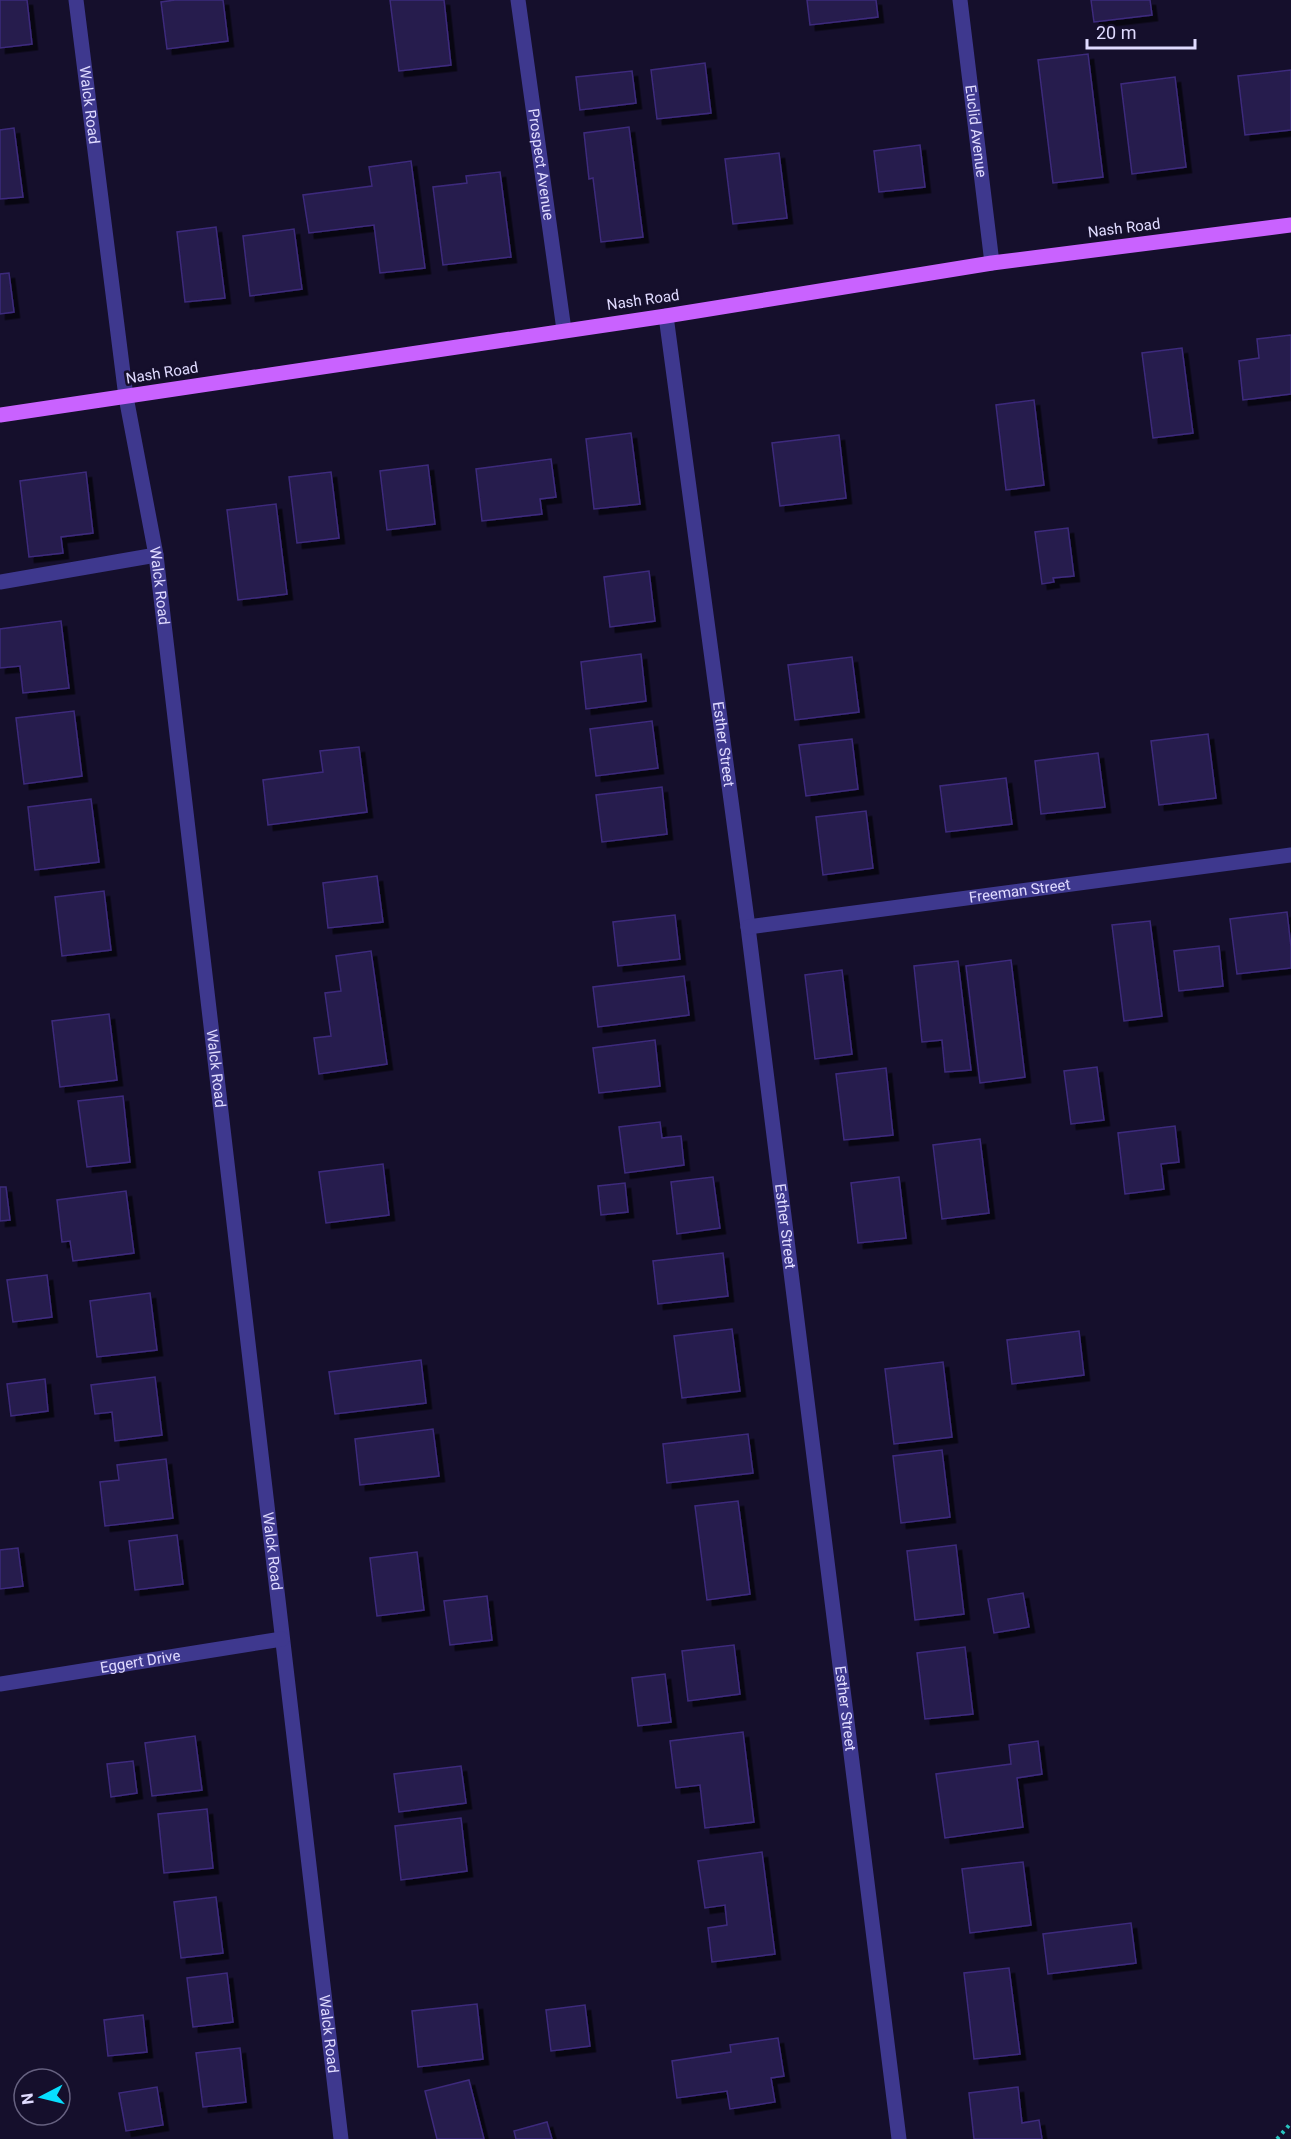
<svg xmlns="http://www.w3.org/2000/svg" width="1291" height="2139" font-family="Roboto,sans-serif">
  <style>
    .building { fill: #261a4e; stroke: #3d2b7c; stroke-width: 1.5; filter: url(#shadow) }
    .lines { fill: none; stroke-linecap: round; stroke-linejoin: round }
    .path { stroke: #29c5c0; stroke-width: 4; stroke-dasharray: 3 4.5; stroke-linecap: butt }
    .minor { stroke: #3e388e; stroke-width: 15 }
    .major { stroke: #c962ff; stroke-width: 15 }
    .labels { text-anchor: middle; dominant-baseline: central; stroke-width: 5; stroke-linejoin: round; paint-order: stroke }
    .street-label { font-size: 15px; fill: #e0dbff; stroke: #150f2c }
  </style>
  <defs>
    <filter id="shadow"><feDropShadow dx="5.5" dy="5.5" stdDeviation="0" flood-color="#0009"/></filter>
  </defs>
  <rect width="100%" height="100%" fill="#150f2c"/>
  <path class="building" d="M0 0H27L32 44 0 48Z
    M175 0H223L228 41 167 49 161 2Z
    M390 0H444L451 65 399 71Z
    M807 0H876L878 17 810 25Z
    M1091 0H1150L1152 15 1094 22Z
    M1088 54 1103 177 1053 183 1038 60Z
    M705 63 711 113 657 119 651 70Z
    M1291 70V130L1245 135 1238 76Z
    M632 71 636 103 580 110 576 77Z
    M1175 77 1186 167 1132 174 1121 84Z
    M629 127 643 237 601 242 593 178 589 179 584 133Z
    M14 128 23 197 0 199V130Z
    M920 145 925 187 879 192 874 151Z
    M779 153 787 218 733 224 725 159Z
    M411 161 425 268 380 273 374 225 309 233 303 195 372 186 369 167Z
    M500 172 511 257 443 265 433 187 467 183 466 176Z
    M216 227 225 298 185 302 177 232Z
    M294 229 302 289 250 296 243 236Z
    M9 273 14 312 0 314V274Z
    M1291 335V394L1243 400 1239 361 1259 358 1257 339Z
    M1182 348 1193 433 1153 438 1142 353Z
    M1034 400 1044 485 1006 490 996 405Z
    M631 433 640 504 594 509 586 439Z
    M839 435 846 498 780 506 772 443Z
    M551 459 556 497 540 499 542 514 482 521 476 469Z
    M428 465 435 524 387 530 380 471Z
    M86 472 93 533 61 537 63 553 29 557 20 481Z
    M331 472 339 538 297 543 289 477Z
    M276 504 287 594 238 600 227 510Z
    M1068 528 1074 576 1053 578 1054 582 1042 584 1035 532Z
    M649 571 655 621 610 627 604 577Z
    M61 621 69 688 23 693 20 666 0 668V629Z
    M641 654 646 701 586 709 581 662Z
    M852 657 859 712 795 720 788 665Z
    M74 711 82 776 24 784 16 718Z
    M652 721 658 768 596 776 590 729Z
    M1208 734 1216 798 1159 805 1151 741Z
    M852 739 858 789 806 796 799 745Z
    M359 747 367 812 268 825 263 780 323 772 320 751Z
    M1098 753 1105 807 1041 814 1035 761Z
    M1006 778 1012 824 946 832 940 786Z
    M662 787 667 834 602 842 596 795Z
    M91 799 99 862 35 870 28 807Z
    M866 811 873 868 823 875 816 817Z
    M377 876 383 922 328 928 323 883Z
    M104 891 111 950 62 956 55 897Z
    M1287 912 1291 947V968L1237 974 1230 919Z
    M675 915 680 959 618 966 613 922Z
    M1150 921 1162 1016 1124 1021 1112 925Z
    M1219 946 1223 986 1179 991 1174 951Z
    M371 951 387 1064 319 1074 314 1038 331 1036 325 993 341 991 336 956Z
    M1011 960 1025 1077 980 1083 966 966Z
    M958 961 971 1070 945 1072 942 1040 922 1042 914 966Z
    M842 970 852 1054 815 1059 805 975Z
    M684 976 689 1015 598 1027 593 987Z
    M109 1014 117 1080 60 1087 52 1021Z
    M655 1040 660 1086 599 1093 593 1048Z
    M1097 1067 1104 1120 1071 1124 1064 1071Z
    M886 1068 893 1135 844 1140 836 1074Z
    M123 1096 130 1162 87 1167 78 1101Z
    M660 1122 662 1138 681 1136 684 1165 625 1173 619 1127Z
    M1175 1126 1179 1162 1161 1164 1164 1189 1125 1194 1118 1133Z
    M980 1139 989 1213 942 1219 933 1145Z
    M383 1164 389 1215 326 1223 319 1172Z
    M713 1177 720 1228 677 1234 671 1182Z
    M899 1177 906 1238 858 1243 851 1183Z
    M625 1183 628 1212 601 1215 598 1186Z
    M0 1187H6L10 1220 0 1221Z
    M126 1191 134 1253 73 1261 70 1241 62 1242 57 1200Z
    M723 1253 728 1296 658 1304 653 1261Z
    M47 1275 52 1317 13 1322 7 1280Z
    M150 1293 157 1350 97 1357 90 1301Z
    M732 1329 740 1391 682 1398 674 1336Z
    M1079 1331 1084 1375 1012 1384 1007 1340Z
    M421 1360 426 1403 335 1414 329 1372Z
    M943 1362 952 1437 894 1444 885 1369Z
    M155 1377 162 1435 115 1441 112 1412 95 1414 91 1385Z
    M45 1379 48 1411 11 1416 7 1384Z
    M433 1429 439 1476 360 1485 355 1439Z
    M748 1434 753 1473 667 1483 663 1444Z
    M942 1450 950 1517 901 1523 893 1456Z
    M166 1459 173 1518 105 1526 100 1482 119 1480 117 1465Z
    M738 1501 750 1594 707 1600 695 1506Z
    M177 1535 183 1584 135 1590 129 1541Z
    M956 1545 964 1614 915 1620 907 1551Z
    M18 1548 23 1586 0 1589V1550Z
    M417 1552 424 1610 377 1616 370 1558Z
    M1023 1593 1029 1627 994 1633 988 1599Z
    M487 1596 492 1640 450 1645 444 1601Z
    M734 1645 740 1694 688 1701 682 1651Z
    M965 1647 973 1714 925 1719 917 1653Z
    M665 1674 671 1722 638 1726 632 1678Z
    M743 1732 754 1822 705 1828 700 1785 676 1788 670 1741Z
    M195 1736 202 1790 152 1796 145 1743Z
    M1038 1741 1042 1774 1017 1778 1023 1827 945 1838 936 1774 1011 1764 1009 1745Z
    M133 1761 137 1793 111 1797 107 1764Z
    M461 1766 466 1803 399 1812 394 1774Z
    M207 1809 213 1868 164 1873 158 1814Z
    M461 1818 467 1871 401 1880 395 1826Z
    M762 1852 775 1954 712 1962 708 1928 727 1925 725 1905 705 1908 698 1861Z
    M1023 1862 1031 1925 970 1933 962 1869Z
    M216 1897 223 1953 181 1958 174 1902Z
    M1131 1923 1136 1963 1048 1974 1043 1934Z
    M1009 1968 1020 2054 974 2059 964 1973Z
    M227 1973 233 2022 193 2027 187 1978Z
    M477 2004 483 2059 418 2067 412 2011Z
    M585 2005 590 2046 551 2051 546 2010Z
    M143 2015 147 2052 108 2056 104 2020Z
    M778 2038 784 2076 771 2078 775 2102 730 2109 727 2091 677 2098 672 2061 731 2052 730 2045Z
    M240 2048 246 2102 203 2107 196 2053Z
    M469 2080 484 2139H437L425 2091Z
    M157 2087 163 2125 126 2131 119 2093Z
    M1018 2087 1022 2123 1039 2120 1042 2139H974L969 2093Z
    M547 2122 552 2139H516L514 2131Z"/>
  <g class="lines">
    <path class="path" d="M1277 2139 1291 2123"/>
    <g class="minor">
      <path id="s1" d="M76 0 126 397 156 555 341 2139"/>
      <path id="s2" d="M518 0 564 330"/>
      <path id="s3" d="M960 0 992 263"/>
      <path id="s4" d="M666 316 748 927 899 2139"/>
      <path d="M0 582 156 555"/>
      <path id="s5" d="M748 927 1291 855"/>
      <path id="s6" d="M0 1684 282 1639"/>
    </g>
    <path class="major" d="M0 415 666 316 992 263 1291 225"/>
  </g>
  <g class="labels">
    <g class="street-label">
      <text stroke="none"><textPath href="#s1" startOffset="106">Walck Road</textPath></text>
      <text stroke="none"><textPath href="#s3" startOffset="132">Euclid Avenue</textPath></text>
      <text stroke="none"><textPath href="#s2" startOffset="166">Prospect Avenue</textPath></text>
      <text transform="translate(1124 228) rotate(-7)">Nash Road</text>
      <text transform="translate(643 300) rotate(-8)">Nash Road</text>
      <text transform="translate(162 373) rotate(-9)">Nash Road</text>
      <text stroke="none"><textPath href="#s1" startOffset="592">Walck Road</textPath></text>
      <text stroke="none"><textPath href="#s4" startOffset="432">Esther Street</textPath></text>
      <text stroke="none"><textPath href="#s5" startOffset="274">Freeman Street</textPath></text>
      <text stroke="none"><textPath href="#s1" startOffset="1078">Walck Road</textPath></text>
      <text stroke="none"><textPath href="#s4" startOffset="918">Esther Street</textPath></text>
      <text stroke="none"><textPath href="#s1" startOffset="1564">Walck Road</textPath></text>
      <text stroke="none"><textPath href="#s6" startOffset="142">Eggert Drive</textPath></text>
      <text stroke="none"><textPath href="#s4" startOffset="1404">Esther Street</textPath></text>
      <text stroke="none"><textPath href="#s1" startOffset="2050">Walck Road</textPath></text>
    </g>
  </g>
  <g transform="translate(42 2097) rotate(263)"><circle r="28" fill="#150f2c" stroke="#666180" stroke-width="1.5"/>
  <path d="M0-4.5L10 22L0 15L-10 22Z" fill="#07dfff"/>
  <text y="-9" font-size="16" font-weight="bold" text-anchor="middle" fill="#e0dbff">N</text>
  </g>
  <path d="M1087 39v9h108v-9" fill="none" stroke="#e0dbff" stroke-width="3"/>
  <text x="1096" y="39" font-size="18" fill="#e0dbff" stroke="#150f2c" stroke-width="4.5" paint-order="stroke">20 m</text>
</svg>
